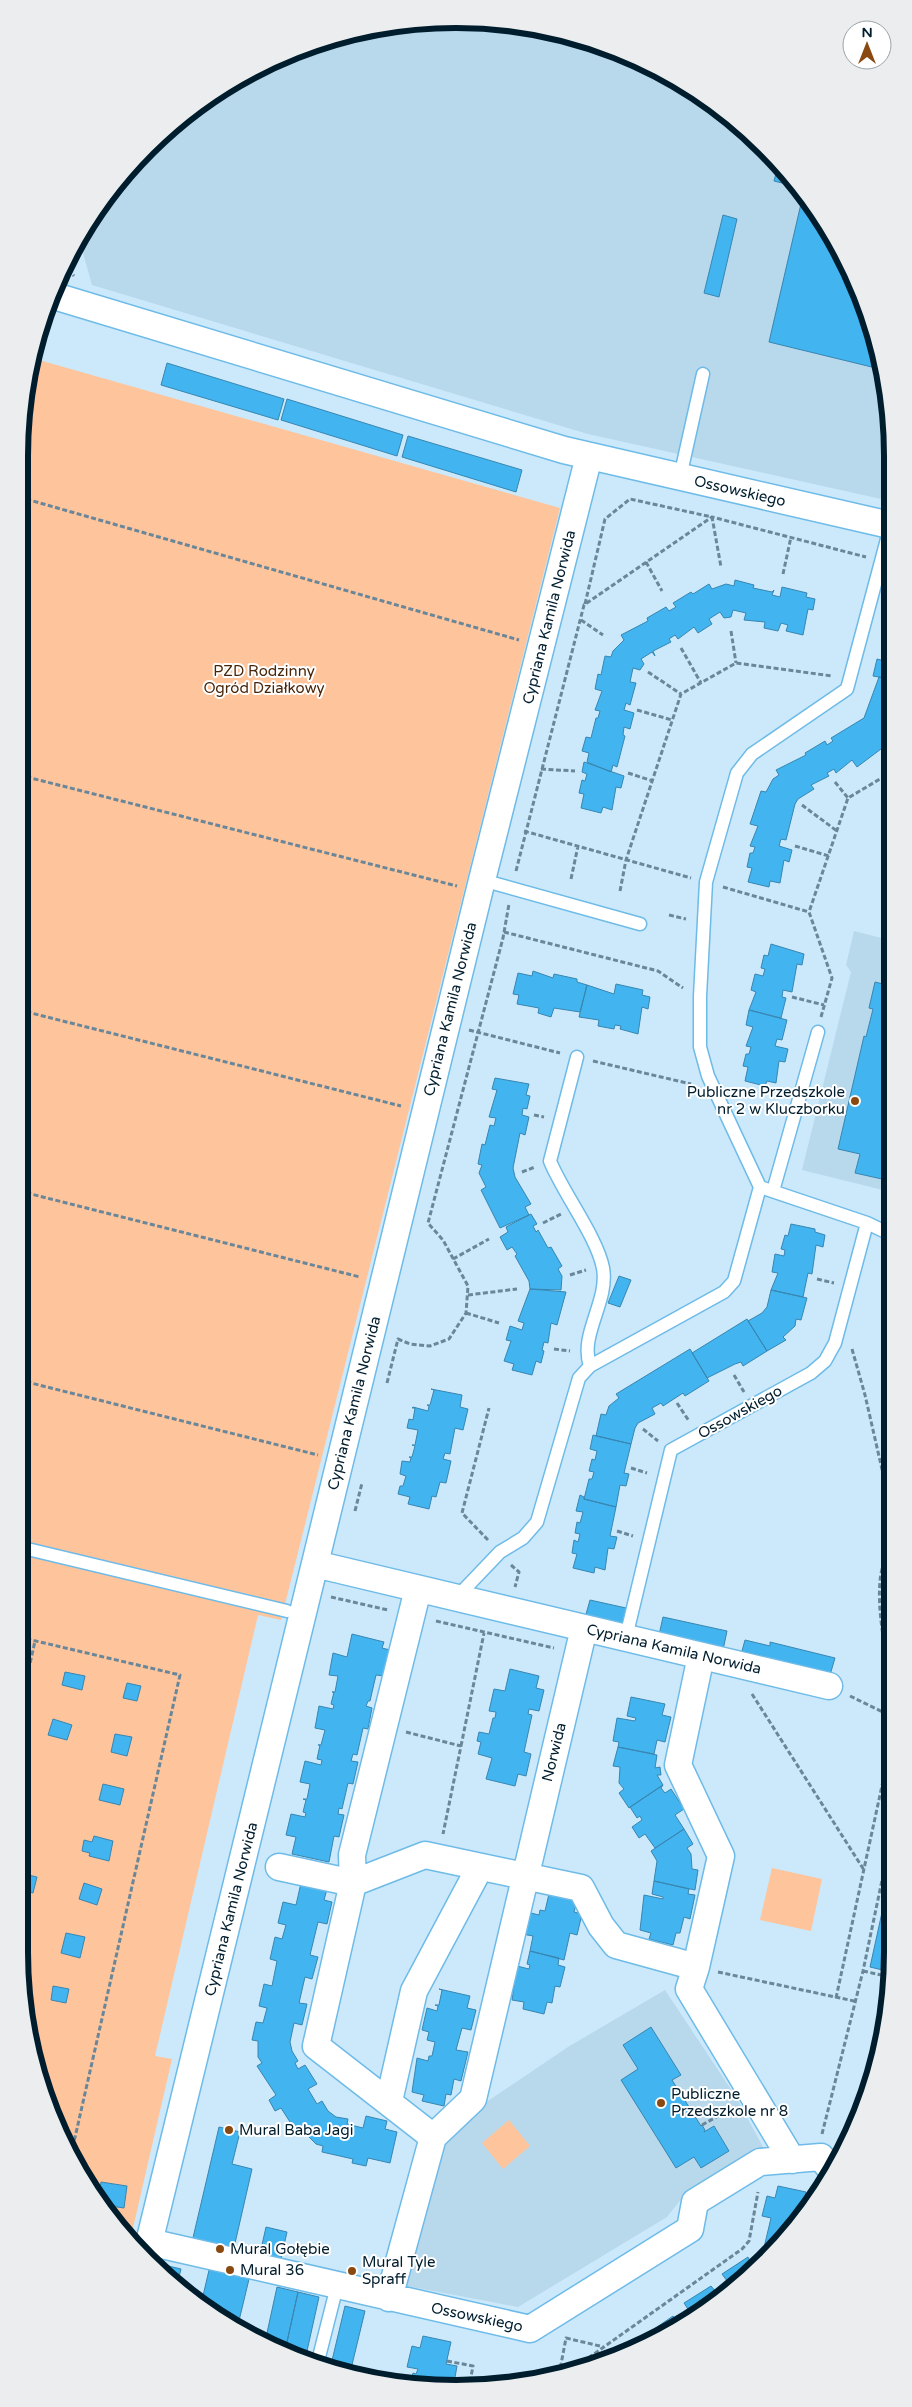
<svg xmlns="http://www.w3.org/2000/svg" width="912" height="2407" font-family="'Varela Round',sans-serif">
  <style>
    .built { fill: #b8d8ec }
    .green { fill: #fec49c }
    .building { fill: #42b4ef; stroke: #3886b1 }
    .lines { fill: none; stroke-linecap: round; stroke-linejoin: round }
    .lane-casing { stroke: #6ebbe8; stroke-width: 15 }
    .street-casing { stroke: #6ebbe8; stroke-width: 29 }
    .path { stroke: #6a8799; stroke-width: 3; stroke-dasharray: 5 2.5; stroke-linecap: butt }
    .lane { stroke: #fff; stroke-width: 12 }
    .street { stroke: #fff; stroke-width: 26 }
    .poi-dot { fill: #894911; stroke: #fff; stroke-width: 2 }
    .labels { text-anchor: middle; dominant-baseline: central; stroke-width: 4; stroke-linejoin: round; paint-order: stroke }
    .street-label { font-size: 15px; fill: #001d2e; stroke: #fff }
    .park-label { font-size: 15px; fill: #48260a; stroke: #fff }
    .poi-label { font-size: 15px; fill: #001d2e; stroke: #fff; text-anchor: start }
    .rim { fill: none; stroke: #001d2e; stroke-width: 6 }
  </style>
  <rect width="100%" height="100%" fill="#cbe9fb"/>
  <path class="built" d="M485 20 569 34 699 92 785 168 848 263 889 399 890 501 588 434 92 285 80 242 171 125 238 77 316 42 399 22Z
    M891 892V1192L802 1170 851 972 846 965 854 931 882 938Z
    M665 1990 736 2097 763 2147 682 2198 667 2217 518 2307 407 2286 444 2144 476 2109 568 2047Z"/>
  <path class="green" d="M32 358 560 508 281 1620 258 1615 155 2056 172 2059 130 2241 77 2169 42 2092 19 1951V456Z
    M772 1868 822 1879 811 1931 760 1920Z
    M509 2120 530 2146 503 2169 482 2143Z"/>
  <path class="building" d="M779 162 785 168 798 187 774 181Z
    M803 195 848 263 880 369 769 342Z
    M723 215 737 219 719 297 704 293Z
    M167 363 284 399 278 420 161 385Z
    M287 399 403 435 397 456 281 420Z
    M408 436 522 470 516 492 402 457Z
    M735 580 754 585 753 588 772 592 774 590 772 595 780 597 782 587 807 593 806 597 815 599 813 610 808 609 803 635 786 631 788 625 781 623 778 631 764 628 765 622 744 620 746 613 733 610 731 617 724 618 720 612 709 619 712 624 698 633 694 627 678 639 675 635 669 639 671 642 653 651 655 656 652 652 641 659 644 664 640 670 633 668 630 682 636 683 630 705 626 703 624 710 634 713 630 729 624 727 623 735 625 736 617 767 613 765 611 772 587 762 589 753 582 751 586 737 591 738 596 718H598L600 711 595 710 602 691 595 689 598 674 601 675 605 656 611 657 613 651 624 640 621 635 648 621 647 618 666 607 669 611 676 607 673 603 691 592 693 594 709 584 712 589 726 584 734 586Z
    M886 640 890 641V679L873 676 877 659 885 661 886 654H883Z
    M879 677 890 679V737L883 742 885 746 857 767 852 760 836 773 834 769 827 773 829 776 811 785 814 789 798 799 795 804 786 840 781 839 779 846 792 850 789 862 784 860 780 883 770 881 769 887 748 882 752 868 747 867 750 853H753L755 847 750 846 758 826 750 824 761 791 766 792 773 779 779 775 776 770 806 755 805 753 825 741 827 745 833 741 831 738 864 718Z
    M584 762 624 776 621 788 616 787 612 810 603 807 601 813 581 808 584 794 579 793 582 780 585 781 587 774 582 772Z
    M771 944 804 954 802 965 797 964 792 992 783 990 782 997 786 998 781 1018 749 1010 756 992 751 990 755 974 763 976 765 969 761 968 764 955 768 956Z
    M533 971 553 978 554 974 577 979V982L587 985 580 1012 554 1008 551 1017 538 1013 539 1008 517 1004 519 995 513 994 518 973 532 976Z
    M875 982 891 986V1072L888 1084 891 1085V1181L855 1173 860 1154 838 1149 864 1036 866 1037 873 1009 869 1008Z
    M616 984 643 990 642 995 650 997 648 1009 642 1007 638 1034 620 1029 621 1026 615 1025 614 1029 598 1026 599 1020 579 1017 587 985 614 994Z
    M749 1010 787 1020 782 1040 777 1039 775 1046 788 1049 785 1062 779 1061 776 1083 767 1081 765 1086 745 1081 748 1067 743 1066 746 1054H749L751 1047 746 1046 753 1027 746 1025Z
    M495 1078 529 1084 526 1095 530 1096 527 1109 523 1108 522 1115 529 1117 525 1135 520 1133 513 1168 515 1177 531 1204 525 1207 529 1215 500 1228 481 1190 486 1187 479 1173 482 1165 478 1164 482 1144 485 1145 490 1125 494 1126 496 1118 489 1117 497 1090 492 1089Z
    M531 1214 537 1224 533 1226 536 1232 538 1230 548 1248 551 1247 562 1266 558 1269 562 1276 561 1290 530 1289 529 1281 515 1256 517 1254 512 1247 507 1250 500 1237 508 1232 506 1227Z
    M791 1224 815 1229V1232L825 1235 823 1247 816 1245 812 1274 808 1273 803 1297 771 1290 778 1273 772 1272 775 1254 784 1256 785 1250 781 1249 785 1235 788 1236Z
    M619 1276 631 1280 620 1307 608 1303Z
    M530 1289 566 1292 557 1325 551 1323 548 1343 544 1342 542 1350 544 1351 541 1363 536 1361 532 1375 512 1370 514 1364 504 1361 511 1341 506 1340 510 1326 522 1330 524 1323 518 1321Z
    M771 1290 807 1298 801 1320 796 1319 795 1326 783 1337 786 1340 767 1351 748 1321 762 1313 767 1307Z
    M747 1319 767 1351 743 1366 741 1362 735 1364 707 1378 692 1353Z
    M690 1349 709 1381 685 1396 683 1393 663 1406 661 1403 652 1408 655 1414 638 1423 635 1428 631 1444 596 1436 601 1414 606 1415 609 1406 619 1398 616 1394Z
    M431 1389 462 1395 460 1407 468 1409 463 1430 455 1428 450 1454 445 1453 443 1459 451 1461 446 1483 440 1482 436 1497 432 1496 429 1509 408 1504 410 1497 398 1494 400 1486H403L406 1476 400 1474 402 1461 410 1462 411 1458 409 1457H412L415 1446 412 1445H415L418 1430 407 1428 409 1419 413 1420 415 1408H412L413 1407 428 1411 429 1406 427 1405H430L434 1390Z
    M593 1435 631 1444 624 1473 629 1474 626 1486 620 1485 616 1507 584 1499 589 1479H592L594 1472 589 1471 592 1459 595 1460 597 1451 590 1449Z
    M580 1495 584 1497V1499L616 1507 610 1536 617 1537 614 1549 608 1548 605 1570 595 1567 594 1573 573 1568 577 1554 572 1553 574 1540 578 1542 580 1534 575 1533 577 1522 580 1523 583 1512 576 1511Z
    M590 1600 626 1608 622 1626 585 1618Z
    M663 1617 727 1631 723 1650 659 1635Z
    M352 1634 384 1642 382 1648 390 1650 384 1676 376 1675 370 1701H368L366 1706 372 1708 368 1729 363 1728 357 1755 353 1754 351 1761 358 1762 353 1784 348 1783 342 1809 339 1808 338 1814 344 1815 339 1837 334 1836 329 1862 292 1854 296 1837 286 1835 291 1814 305 1817 306 1813 303 1812 306 1800 303 1799H307L310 1784 300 1782 305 1761 321 1765 322 1760 317 1759 320 1745H318H321L325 1730 315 1728 319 1706 333 1709 334 1705 331 1704 334 1692H332H335L338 1676 329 1675 333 1653 347 1657Z
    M745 1640 770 1646V1642L835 1658 830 1675 766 1661 767 1657 742 1651Z
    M510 1669 539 1676 536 1688 544 1690 539 1711 529 1709 528 1714 532 1715 524 1752 531 1754 526 1776 518 1774 515 1786 486 1779 492 1758 478 1754 481 1742 477 1741 479 1732 489 1734 493 1718H495L496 1712 489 1711 494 1689 505 1691Z
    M65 1672 85 1676 82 1690 62 1685Z
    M127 1683 141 1686 137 1701 123 1698Z
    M631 1697 665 1704 662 1715 671 1717 665 1742 657 1740 654 1754 618 1747 619 1742 613 1741 617 1718 635 1721 636 1718 627 1716Z
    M53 1719 72 1725 67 1740 48 1735Z
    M115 1734 132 1737 127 1756 111 1752Z
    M618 1747 657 1755 655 1768 660 1767 661 1775H657L663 1785 629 1808 619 1793 624 1789 619 1783 620 1767 613 1766Z
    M103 1784 124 1789 120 1805 99 1800Z
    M663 1785 661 1788 665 1793 671 1789 684 1809 675 1815 684 1829 655 1848 645 1834 639 1838 632 1827 642 1820 640 1816 637 1818 630 1807Z
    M684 1829 693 1844 687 1848 691 1854 692 1869 698 1870 695 1890 654 1881 657 1861 651 1851Z
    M94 1836 113 1841 109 1861 89 1856 90 1853 82 1851 84 1840 92 1842Z
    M20 1873 37 1877 33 1893 19 1889Z
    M890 1876 893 1877V1951L891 1972 870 1967Z
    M654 1881 689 1889 688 1894 695 1895 690 1919 684 1917 680 1933H676L673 1945 649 1939 651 1933 640 1930 644 1895 663 1899V1897L652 1894Z
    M84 1883 102 1889 97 1905 79 1899Z
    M301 1883 327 1889 324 1900 332 1902 327 1924 318 1922 310 1955 318 1957 312 1979 305 1977 299 2003 307 2004 302 2025 294 2023 290 2042 292 2051 298 2061 295 2063 298 2069 305 2065 317 2084 308 2089 317 2104 322 2101 328 2111 336 2117 348 2119 347 2124 363 2128 366 2116 387 2121 385 2129 397 2132 390 2163 368 2158 366 2166 352 2163 353 2159 322 2152 323 2146 316 2144 305 2133 299 2136 281 2108 275 2111 269 2100 276 2095 257 2066 262 2063 258 2057V2041L252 2040 256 2022 263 2023 267 2008 259 2006 264 1984 272 1986 277 1961 270 1959 275 1937 282 1939 286 1925 278 1923 283 1902 296 1905Z
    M549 1894 577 1901 574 1912 582 1914 577 1935 570 1933 564 1960 530 1951 533 1936 522 1934 527 1912 539 1915 540 1910 545 1911Z
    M66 1933 85 1937 80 1958 61 1953Z
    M530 1951 559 1958 558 1965 565 1967 560 1987 555 1986 552 2003 547 2002 544 2014 523 2009 524 2002 512 2000 517 1966 529 1969 530 1965 527 1964Z
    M53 1986 69 1989 66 2003 51 2000Z
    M439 1989 470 1996 467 2008 476 2010 471 2030 462 2028 456 2050 468 2052 461 2081 454 2079 451 2095 446 2094 444 2106 422 2101 424 2095 412 2092 417 2058 428 2061 429 2056H432L435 2042 427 2040 429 2032 422 2030 427 2008 437 2011 438 2006 435 2005H439L442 1990Z
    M651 2027 681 2075 672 2080 701 2126 702 2125 705 2130 704 2132 714 2126 729 2151 701 2168 694 2157 676 2168 621 2080 638 2069 623 2045Z
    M41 2086 53 2089 48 2106 42 2092Z
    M863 2095 866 2096 856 2123 852 2122 857 2101 861 2103Z
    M219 2127 240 2132 232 2164 252 2169 233 2252 192 2242Z
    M101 2182 127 2186 124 2208 103 2205 98 2199Z
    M778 2186 806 2192 801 2213 805 2214 762 2256 771 2218 762 2216 767 2196 775 2198Z
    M266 2227 287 2232 280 2263 259 2258Z
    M760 2254 762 2256 730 2285 722 2274 748 2257 750 2261Z
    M160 2264 181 2269 178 2281 159 2266Z
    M210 2266 250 2275 237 2329 202 2300Z
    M711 2286 716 2292 725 2286 727 2288 693 2317 684 2303Z
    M277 2287 298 2292 285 2351 265 2342Z
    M298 2292 319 2297 305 2360 285 2351Z
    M345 2306 365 2311 350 2373 330 2369Z
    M687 2314 690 2319 651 2340 647 2334 673 2316 676 2322Z
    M423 2336 451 2342 446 2364 457 2366 454 2383 410 2384 413 2373 416 2374 418 2369 407 2367 412 2346 420 2348Z"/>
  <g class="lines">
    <defs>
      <path id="lane" d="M680 477 703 374
        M482 880 640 924
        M891 973V972
        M577 1057 550 1161C563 1193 597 1237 603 1268 609 1302 579 1334 590 1366
        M773 1191 818 1032
        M867 1223 760 1187 708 1076 700 1047V996L706 882 737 773 752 754 847 689 890 528
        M19 1547 287 1611
        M457 1597 500 1552 523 1538 537 1522 579 1378 590 1366 724 1292 734 1281 760 1187
        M626 1637 671 1450 811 1373 825 1361 835 1343 867 1223 892 1235
        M317 2365 337 2286"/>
      <path id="street" d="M51 295 564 450 890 525
        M315 1564 829 1686
        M418 1589 352 1855 353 1883 425 1855 581 1888 601 1926 616 1945 696 1967 689 1989 792 2160
        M279 1867 353 1883 316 2046 433 2137 389 2298
        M696 1967 721 1856 678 1765 701 1656
        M389 2101 414 1991 480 1867
        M433 2137 473 2099 584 1628
        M149 2242 530 2329 690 2229 695 2202 760 2162 821 2157 832 2171
        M146 2255 482 880 589 456"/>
    </defs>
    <use href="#lane" class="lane-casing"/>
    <use href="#street" class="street-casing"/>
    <path class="path" d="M64 263 74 276
      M19 497 519 640
      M646 562 662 591
      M783 574 791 537
      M585 604 605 519 630 499 712 517 721 567
      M581 620 603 635
      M731 631 736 663
      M681 648 701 683
      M648 672 681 694
      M637 710 672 720
      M541 769 575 771
      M628 773 653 781
      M19 775 457 886
      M835 782 848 798
      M802 805 837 831
      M524 831 691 878
      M795 846 829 856
      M516 871 584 605 712 517 866 557
      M571 879 578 846
      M723 887 809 912
      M620 891 626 860 681 694 736 663 832 676
      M669 915 686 919
      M504 932 658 971 683 988
      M792 997 824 1005
      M19 1010 401 1106
      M821 1017 832 978 809 912 848 798 890 773
      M469 1030 560 1053
      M593 1061 691 1084
      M534 1115 544 1117
      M522 1172 535 1167
      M19 1191 360 1277
      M543 1223 561 1214
      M453 1259 489 1239
      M570 1275 586 1270
      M817 1279 834 1283
      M468 1295 517 1289
      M466 1313 499 1323
      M554 1349 570 1351
      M852 1349 865 1395 892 1513
      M734 1375 744 1392
      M19 1380 318 1455
      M387 1383 398 1339 410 1344 430 1346 449 1339 466 1313 468 1286 443 1240 428 1223 503 938 509 904
      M677 1403 689 1421
      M643 1429 658 1441
      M631 1468 647 1473
      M355 1511 362 1483
      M617 1531 633 1536
      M488 1540 462 1513 489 1408
      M511 1565 519 1572 515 1587
      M331 1597 388 1610
      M436 1621 554 1648
      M19 1637 180 1675 71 2155
      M752 1694 864 1870
      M850 1696 893 1717
      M19 1714 35 1641
      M888 1715C894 1670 876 1626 880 1581 881 1568 887 1553 892 1541
      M406 1732 461 1746 443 1834
      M461 1746 484 1633
      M863 1971 890 1977
      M718 1972 854 2001
      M836 1998 893 1735
      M702 2125 727 2111
      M822 2134 863 1971 885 1866 893 1868
      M447 2361 473 2366 470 2382
      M570 2371 742 2249 749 2241 758 2192
      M559 2375 566 2338 604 2347"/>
    <use href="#lane" class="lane"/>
    <use href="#street" class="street"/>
  </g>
  <g class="poi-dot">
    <circle cx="855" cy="1101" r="5"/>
    <circle cx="661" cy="2103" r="5"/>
    <circle cx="229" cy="2130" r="5"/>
    <circle cx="220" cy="2249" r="5"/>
    <circle cx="230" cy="2270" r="5"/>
    <circle cx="352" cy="2271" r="5"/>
  </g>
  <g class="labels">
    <g class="street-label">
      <text transform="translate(740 491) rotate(13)">Ossowskiego</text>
      <text transform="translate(549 617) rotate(-76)">Cypriana Kamila Norwida</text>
      <text transform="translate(450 1009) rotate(-76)">Cypriana Kamila Norwida</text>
      <text transform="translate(354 1403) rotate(-76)">Cypriana Kamila Norwida</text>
      <text transform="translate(740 1412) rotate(-29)">Ossowskiego</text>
      <text transform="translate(674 1649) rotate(13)">Cypriana Kamila Norwida</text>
      <text transform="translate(554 1752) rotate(-76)">Norwida</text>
      <text transform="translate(231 1909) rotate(-76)">Cypriana Kamila Norwida</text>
      <text transform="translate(477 2317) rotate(12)">Ossowskiego</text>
    </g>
    <g class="park-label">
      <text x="264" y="671">PZD Rodzinny<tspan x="264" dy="17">Ogród Działkowy</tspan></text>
    </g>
    <g class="poi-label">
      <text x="845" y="1092" text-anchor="end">Publiczne Przedszkole<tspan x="845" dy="17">nr 2 w Kluczborku</tspan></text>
      <text x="671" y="2094">Publiczne<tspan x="671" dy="17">Przedszkole nr 8</tspan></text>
      <text x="239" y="2130">Mural Baba Jagi</text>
      <text x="230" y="2249">Mural Gołębie</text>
      <text x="362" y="2262">Mural Tyle<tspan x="362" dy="17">Spraff</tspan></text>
      <text x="240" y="2270">Mural 36</text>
    </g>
  </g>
  <path d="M0 0H912V2407H0ZM456 28H456A428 428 0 0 1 884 456V1952A428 428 0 0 1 456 2380H456A428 428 0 0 1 28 1952V456A428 428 0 0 1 456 28Z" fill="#ebedee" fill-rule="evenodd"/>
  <path class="rim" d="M456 28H456A428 428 0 0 1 884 456V1952A428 428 0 0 1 456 2380H456A428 428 0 0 1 28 1952V456A428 428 0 0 1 456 28Z"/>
  <g transform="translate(867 45)"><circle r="24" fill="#ffffff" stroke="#99a5ab"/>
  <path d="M0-4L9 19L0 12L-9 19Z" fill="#894911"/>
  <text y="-8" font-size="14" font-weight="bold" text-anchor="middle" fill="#001d2e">N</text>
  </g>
</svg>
